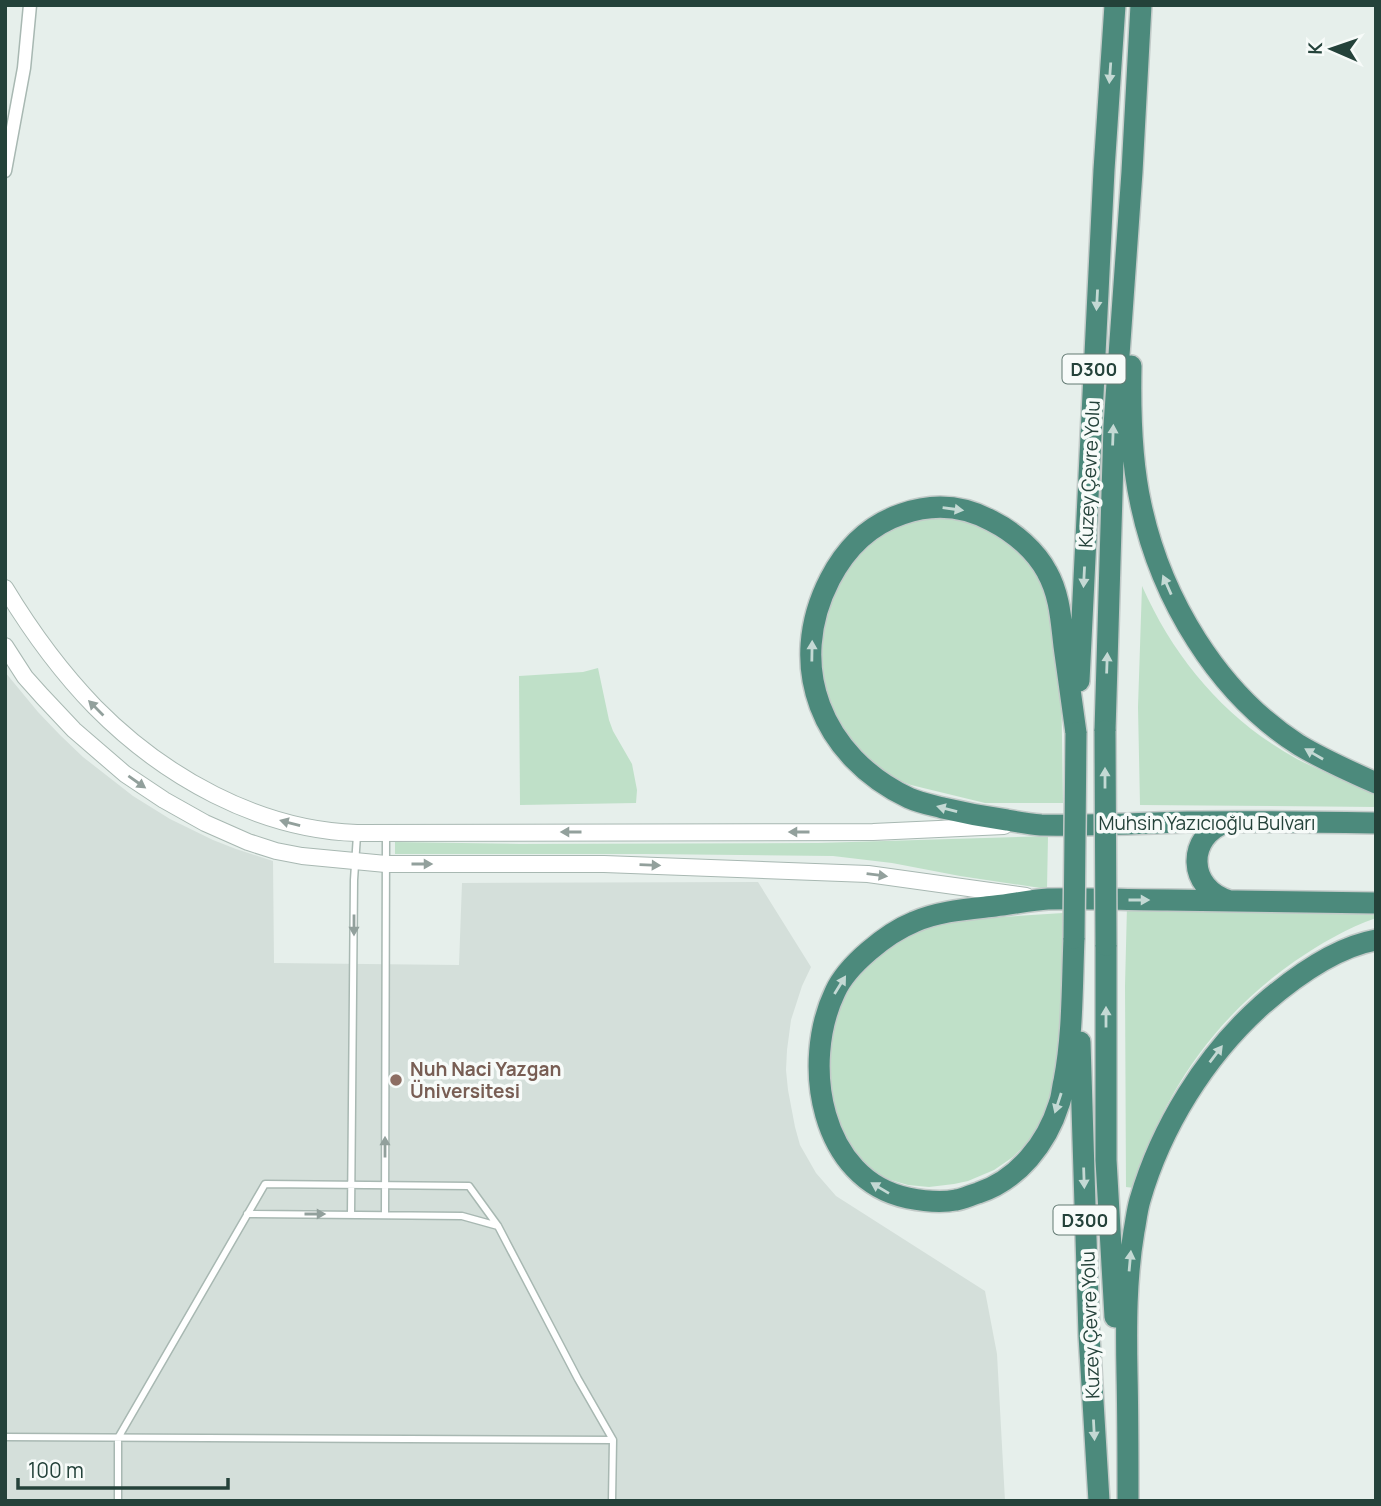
<svg xmlns="http://www.w3.org/2000/svg" width="1381" height="1506" font-family="Manrope,sans-serif">
  <style>
    .built { fill: #d4dfda }
    .green { fill: #bfe0c8 }
    .lines { fill: none; stroke-linecap: round; stroke-linejoin: round }
    .service-casing { stroke: #a8b8b2; stroke-width: 9 }
    .minor-casing { stroke: #a8b8b2; stroke-width: 15 }
    .tertiary-casing { stroke: #a8b8b2; stroke-width: 18 }
    .trunk-casing { stroke: #c2cac8; stroke-width: 24 }
    .service { stroke: #fff; stroke-width: 6 }
    .minor { stroke: #fff; stroke-width: 12 }
    .tertiary { stroke: #fff; stroke-width: 16 }
    .trunk { stroke: #4c8a7c; stroke-width: 21 }
    .trunk-bridge-casing { stroke: #c2cac8; stroke-width: 24; stroke-linecap: butt }
    .trunk-bridge { stroke: #4c8a7c; stroke-width: 21 }
    .oneway { fill: #c4d9d4 }
    .oneway2 { fill: #92a09c }
    .education-dot { fill: #8d6e63; stroke: #f7fbf9; stroke-width: 2.5 }
    .labels { text-anchor: middle; dominant-baseline: central; stroke-width: 7; stroke-linejoin: round; paint-order: stroke }
    .shield { fill: #f7fbf9; stroke: #637a73; stroke-width: 2 }
    .shield-label { font-size: 18px; font-weight: bold; fill: #24423a }
    .street-label { font-size: 19px; fill: #24423a; stroke: #f7fbf9 }
    .education-label { font-size: 19px; font-weight: bold; fill: #785e54; stroke: #f7fbf9; text-anchor: start }
  </style>
  <rect width="100%" height="100%" fill="#e6efeb"/>
  <path class="built" d="M5 672 38 712 60 735 83 757 133 796 170 819 213 840 236 849 273 861 274 963 459 965 462 883 758 882 811 967 802 986 791 1020 787 1050 786 1070 788 1090 795 1127 800 1145 816 1173 836 1196 985 1291 997 1354 1005 1501H5Z"/>
  <path class="green" d="M960 514 1021 547 1046 588 1061 672 1063 803H985L911 785 898 780 886 773 865 756 844 732 826 700 818 640 845 564 892 523Z
    M1142 586C1175 660 1226 720 1297 759 1322 772 1349 782 1376 793V807L1140 805 1138 707Z
    M598 668 609 720 613 731 632 764 637 790 636 803 520 805 519 676 583 672Z
    M1048 836 1047 889 960 876 892 863 833 856 646 854H395V842L519 844 818 843Z
    M1127 906H1376V918C1347 928 1320 944 1295 961 1215 1017 1161 1094 1134 1188L1126 1187 1125 986Z
    M1063 913 1062 1043 1058 1073 1044 1117 1031 1139 1013 1157 994 1170 968 1181 954 1184 929 1187 908 1185 884 1178 872 1171 862 1163 838 1126 828 1070 833 1027 842 1002 857 977 866 966 888 945 941 921Z"/>
  <g class="lines">
    <defs>
      <path id="service" d="M247 1214 462 1216 498 1226
        M351 1215 354 880 357 835
        M385 1215 386 835
        M5 1437 613 1440
        M118 1501V1438L265 1184 469 1186 498 1226 578 1379 613 1440 612 1501"/>
      <path id="minor" d="M5 171 24 68 30 5"/>
      <path id="tertiary" d="M5 588C31 631 60 671 95 707 163 776 258 830 357 833L873 832 1004 826
        M5 646 25 677 42 696 74 730 125 774 164 800 205 823 248 842 276 851 302 856 386 864H604L868 874 1026 896"/>
      <path id="trunk" d="M1131 366C1130 413 1131 460 1141 505 1161 598 1217 693 1299 745 1324 760 1349 771 1376 783
        M1079 681 1104 170 1115 5
        M1105 731 1114 426 1132 172 1141 5
        M1076 733C1072 704 1068 675 1064 646 1061 621 1060 595 1047 572 1036 551 1014 532 992 521 963 505 933 503 902 514 869 525 846 548 830 579 785 666 822 757 909 798 920 803 932 805 943 808 964 813 985 817 1007 820 1018 822 1030 824 1041 825 1090 826 1139 823 1188 822 1251 821 1313 822 1376 823
        M1227 822C1186 836 1187 889 1230 901
        M1074 938C1072 986 1073 1034 1064 1081 1062 1088 1062 1097 1059 1104 1047 1143 1018 1180 978 1193 971 1195 963 1199 956 1200 941 1203 923 1201 908 1198 820 1180 801 1063 835 992 847 965 887 933 914 922 938 911 969 909 995 906 1013 904 1031 900 1048 899 1088 898 1128 900 1167 900 1237 901 1306 902 1376 903
        M1106 945V1160L1115 1317
        M1080 1042 1089 1335 1099 1501
        M1128 1501C1128 1458 1128 1416 1127 1374 1126 1326 1126 1278 1134 1231 1136 1221 1137 1210 1140 1200 1161 1127 1205 1056 1262 1005 1292 979 1336 947 1376 940"/>
    </defs>
    <use href="#service" class="service-casing"/>
    <use href="#minor" class="minor-casing"/>
    <use href="#tertiary" class="tertiary-casing"/>
    <use href="#trunk" class="trunk-casing"/>
    <use href="#service" class="service"/>
    <use href="#minor" class="minor"/>
    <use href="#tertiary" class="tertiary"/>
    <use href="#trunk" class="trunk"/>
    <defs>
      <path id="trunk-bridge" d="M1105 731 1106 945
        M1074 938 1076 733"/>
    </defs>
    <use href="#trunk-bridge" class="trunk-bridge-casing"/>
    <use href="#trunk-bridge" class="trunk-bridge"/>
  </g>
  <defs><path id="oneway-solid" d="M-6-.8H1V-3.2L6.5 0L1 3.2V.8H-6Z" transform="scale(1.75)"/></defs>
  <g class="oneway">
    <use href="#oneway-solid" transform="translate(1110 73) rotate(94)"/>
    <use href="#oneway-solid" transform="translate(1097 300) rotate(93)"/>
    <use href="#oneway-solid" transform="translate(1113 435) rotate(-88)"/>
    <use href="#oneway-solid" transform="translate(953 509) rotate(8)"/>
    <use href="#oneway-solid" transform="translate(1084 577) rotate(93)"/>
    <use href="#oneway-solid" transform="translate(1167 585) rotate(-114)"/>
    <use href="#oneway-solid" transform="translate(812 651) rotate(-89)"/>
    <use href="#oneway-solid" transform="translate(1107 663) rotate(-88)"/>
    <use href="#oneway-solid" transform="translate(1314 754) rotate(-150)"/>
    <use href="#oneway-solid" transform="translate(1105 778) rotate(-90)"/>
    <use href="#oneway-solid" transform="translate(947 809) rotate(-165)"/>
    <use href="#oneway-solid" transform="translate(1139 900)"/>
    <use href="#oneway-solid" transform="translate(840 985) rotate(-58)"/>
    <use href="#oneway-solid" transform="translate(1106 1017) rotate(-90)"/>
    <use href="#oneway-solid" transform="translate(1216 1054) rotate(-53)"/>
    <use href="#oneway-solid" transform="translate(1058 1103) rotate(108)"/>
    <use href="#oneway-solid" transform="translate(1084 1178) rotate(88)"/>
    <use href="#oneway-solid" transform="translate(880 1188) rotate(-149)"/>
    <use href="#oneway-solid" transform="translate(1130 1261) rotate(-85)"/>
    <use href="#oneway-solid" transform="translate(1094 1430) rotate(87)"/>
  </g>
  <g class="oneway2">
    <use href="#oneway-solid" transform="translate(96 708) rotate(-135)"/>
    <use href="#oneway-solid" transform="translate(137 782) rotate(35)"/>
    <use href="#oneway-solid" transform="translate(290 823) rotate(-165)"/>
    <use href="#oneway-solid" transform="translate(571 832) rotate(180)"/>
    <use href="#oneway-solid" transform="translate(799 832) rotate(180)"/>
    <use href="#oneway-solid" transform="translate(422 864)"/>
    <use href="#oneway-solid" transform="translate(650 865) rotate(2)"/>
    <use href="#oneway-solid" transform="translate(877 875) rotate(7)"/>
    <use href="#oneway-solid" transform="translate(354 925) rotate(90)"/>
    <use href="#oneway-solid" transform="translate(385 1147) rotate(-90)"/>
    <use href="#oneway-solid" transform="translate(315 1214)"/>
  </g>
  <circle class="education-dot" cx="396" cy="1080" r="7"/>
  <g class="labels">
    <g class="shield">
      <rect x="1062.5" y="354.5" width="63" height="29" rx="5"/>
      <rect x="1053.5" y="1205.5" width="63" height="29" rx="5"/>
    </g>
    <g class="shield-label">
      <text x="1094" y="369">D300</text>
      <text x="1085" y="1220">D300</text>
    </g>
    <g class="street-label">
      <text transform="translate(1089 474) rotate(-87)">Kuzey Çevre Yolu</text>
      <text x="1207" y="823">Muhsin Yazıcıoğlu Bulvarı</text>
      <text transform="translate(1090 1325) rotate(-92)">Kuzey Çevre Yolu</text>
    </g>
    <g class="education-label">
      <text x="410" y="1069">Nuh Naci Yazgan<tspan x="410" dy="22">Üniversitesi</tspan></text>
    </g>
  </g>
  <rect width="1381" height="1506" fill="none" stroke="#24423a" stroke-width="14"/>
  <g transform="translate(1332 49) rotate(272)" stroke="#f7fbf9" stroke-width="5" paint-order="stroke">
  <path d="M0-5L12 26L0 18L-12 26Z" fill="#24423a"/>
  <text y="-10" font-size="19" font-weight="bold" text-anchor="middle" fill="#24423a">K</text>
  </g>
  <path d="M18 1478v10h210v-10" fill="none" stroke="#24423a" stroke-width="3.5"/>
  <text x="28" y="1478" font-size="21" fill="#24423a" stroke="#f7fbf9" stroke-width="5" paint-order="stroke">100 m</text>
</svg>
